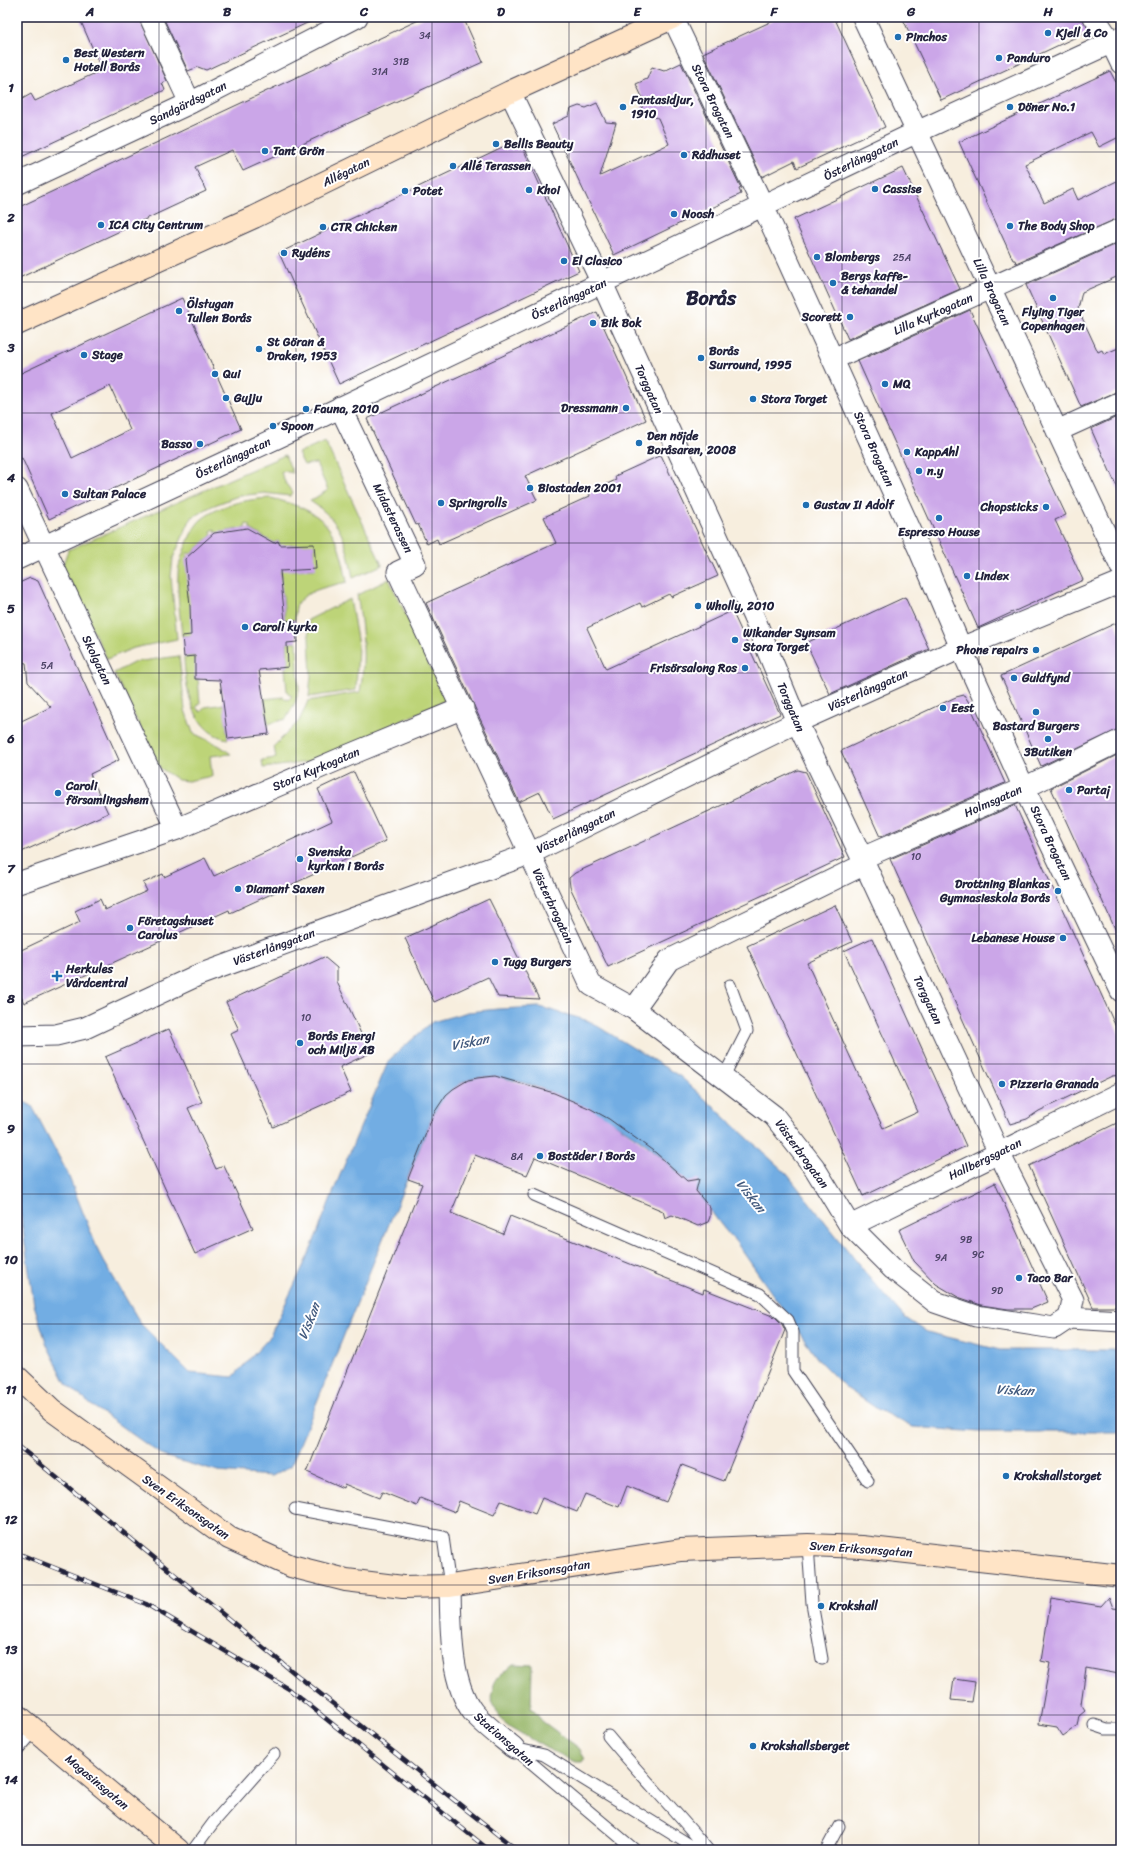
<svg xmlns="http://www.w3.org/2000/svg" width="1138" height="1867" font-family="Sriracha,sans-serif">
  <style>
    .green { fill: #bdd478; stroke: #707b5a }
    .forest { fill: #96b668; stroke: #5c6c52 }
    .water { fill: #72ade3; stroke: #4a688f }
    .building { fill: #cba6e8; fill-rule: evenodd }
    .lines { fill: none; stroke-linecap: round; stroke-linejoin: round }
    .lane-casing { stroke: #424153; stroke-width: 13 }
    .street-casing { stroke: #424153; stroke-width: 23 }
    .secondary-casing { stroke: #424153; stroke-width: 24 }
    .lane { stroke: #fff; stroke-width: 11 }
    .street { stroke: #fff; stroke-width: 21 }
    .secondary { stroke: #ffe4c6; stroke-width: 22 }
    .rail-casing { stroke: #22223b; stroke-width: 4.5 }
    .rail { stroke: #fff; stroke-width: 3; stroke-dasharray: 9; stroke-linecap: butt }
    .grid { fill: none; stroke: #22223b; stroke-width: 1; stroke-opacity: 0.55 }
    .poi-dot { fill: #1f6fb2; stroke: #fff; stroke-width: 1.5 }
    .labels { text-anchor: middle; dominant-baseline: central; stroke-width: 4; stroke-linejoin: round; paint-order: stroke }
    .number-label { font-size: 10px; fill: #4c4366 }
    .poi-label { font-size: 12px; font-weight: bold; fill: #22223b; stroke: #fff; text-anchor: start }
    .street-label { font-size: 12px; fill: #22223b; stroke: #fff }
    .water-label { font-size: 13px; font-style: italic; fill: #425a7e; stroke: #fff }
    .town-label { font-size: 20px; font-weight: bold; fill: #22223b; stroke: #fff }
    .neatline { fill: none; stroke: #22223b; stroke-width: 1.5 }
    .grid-label { font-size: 13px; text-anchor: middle; font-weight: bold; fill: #22223b }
  </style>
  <rect width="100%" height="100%" fill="#fff"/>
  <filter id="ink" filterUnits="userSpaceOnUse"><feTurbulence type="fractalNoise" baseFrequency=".025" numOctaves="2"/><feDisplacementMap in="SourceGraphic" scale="8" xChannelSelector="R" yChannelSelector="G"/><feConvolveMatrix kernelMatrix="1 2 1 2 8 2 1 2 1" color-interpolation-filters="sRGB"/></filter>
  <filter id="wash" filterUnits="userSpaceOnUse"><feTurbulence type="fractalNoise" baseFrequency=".012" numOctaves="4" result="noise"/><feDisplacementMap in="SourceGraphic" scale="16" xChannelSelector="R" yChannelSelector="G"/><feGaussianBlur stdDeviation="0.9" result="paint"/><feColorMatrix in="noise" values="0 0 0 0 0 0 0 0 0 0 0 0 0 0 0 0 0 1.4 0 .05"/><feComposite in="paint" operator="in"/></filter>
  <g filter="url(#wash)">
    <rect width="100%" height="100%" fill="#f7eede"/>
    <path class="green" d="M325 441 382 565 353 578C346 542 343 522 310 501L328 490 316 463 304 465 298 453Z
      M285 455 293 473 283 471 281 473 286 484 293 493 290 496 264 493 238 496 212 506 191 518 173 558 171 577 177 639 134 648 107 659 62 567 68 550Z
      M271 498C327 512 337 528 347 582 331 586 302 590 296 607 295 611 295 616 295 620L285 621 283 596 278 577H281V572H277V560L292 570 315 569 314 545H291L276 548 280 545 278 541 274 543 250 529V525L246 524 245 528 216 533 215 529 211 531 212 535 191 554 187 553 186 556 189 558 192 590V635L182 636C180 615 177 595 178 574 178 566 182 556 185 548 189 539 194 525 202 519 221 504 248 499 271 498Z
      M389 579 446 700 316 761 263 768 262 760 276 758 274 746 299 721 308 701 360 692C366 660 363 627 357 595Z
      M350 599 358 645 356 690 309 697 311 675 308 620Z
      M297 642 299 690 295 703 286 719 268 724 264 699 283 697 288 700 292 696 287 692 285 667 288 666 287 643Z
      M179 656 185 710 193 733 220 746 231 754 210 756 212 776 188 781 178 780 160 768 114 673 135 662Z
      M194 656V658L197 657 198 674 195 675V679H198L200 703 196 708 201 712 205 707 224 704 228 739C192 734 185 686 184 657Z"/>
    <path class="forest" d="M513 1664 532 1665 531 1707 542 1721 579 1748 585 1758 582 1762H575L546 1748 510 1727 499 1718 491 1697 495 1680Z"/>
    <path class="water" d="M540 1007 589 1021 681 1077 787 1174 865 1272 904 1317 927 1332 1000 1350H1121V1432H979L913 1427 879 1410 846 1388 819 1361 736 1242C721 1227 710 1209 697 1192 685 1178 671 1166 658 1154 624 1123 522 1069 477 1078 456 1081 445 1097 434 1113L291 1466 271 1476 218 1472 163 1456 91 1405 66 1383 47 1345 34 1305 17 1189V1098L32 1106 67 1172 99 1253 141 1324 190 1373 233 1377 269 1338 308 1256 340 1175 389 1060 432 1022 468 1012 498 1009Z"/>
    <g id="blocks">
      <path class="building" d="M79 17H138L167 81 162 83 165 90 17 159V102L31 94 35 101 102 70Z
        M163 17H320L206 70 198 67 188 71Z
        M425 17H463L483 62 243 171 232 150 195 167 206 191 17 279V208Z
        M781 17H834L885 127 797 168 794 161 762 177 703 53Z
        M902 17H1082L1089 31 941 100Z
        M681 63 741 188 739 189 741 194 614 255 552 124 569 116 571 109 579 106 586 108 597 103 606 122 616 123 600 176 669 144 658 118 640 113 644 101 636 84 647 79 652 67 664 71Z
        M1110 71 1121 92V136L1099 147 1091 132 1025 164 1044 203 1073 189 1078 200 1121 179V217L1016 263 1015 260H1013L959 142Z
        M513 142 522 146 579 271 339 384 279 253Z
        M903 168 960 289 848 339 794 219Z
        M1121 242V275L1082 292 1078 309 1098 352 1102 350 1104 354 1121 347V390L1081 407 1026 285Z
        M182 298 241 429 49 519 22 458 17 460V375ZM110 386 130 430 72 458 52 413Z
        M970 310 1066 515 1055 520 1083 580 978 628 858 361Z
        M597 312 646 420 525 476 537 500 439 544 437 539 427 544 418 524 416 525 367 419Z
        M1121 415V496L1091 429Z
        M661 455 718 576 671 597 669 594 642 607 640 603 587 628 606 669 732 611 780 714 553 819 540 792 519 802 426 603 556 543 544 517 590 496 589 492 616 480 615 476Z
        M247 528 274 543 278 541 280 545 314 544 316 569 280 571 285 621 295 620 297 642 287 643 288 667 259 670 269 734 228 739 220 680 195 679V656L184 657 182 636 191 635 190 606 185 559 214 533Z
        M30 578 38 581 119 760 90 774 108 813 17 854V723L51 707 28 682 26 663 17 661 21 652 17 643V584Z
        M905 597 929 649 830 694 806 643Z
        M1116 623 1121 635V728L1041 766 1001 676Z
        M964 695 968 701 1005 783 880 837 841 751 956 697Z
        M1121 753V942L1051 788Z
        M798 770 806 772 845 857 608 967 570 887 569 878 575 873Z
        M354 772 386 841 230 913 229 910 24 1003 17 988V952L80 922 75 911 100 899 105 910 147 891 143 883 163 874 164 877 205 858 214 876 332 821 318 789Z
        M1015 805 1121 1038V1075L1112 1076 1039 1111 1027 1119 1010 1124 890 859Z
        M489 899 539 999 498 997 488 977 434 1002 405 938Z
        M835 905 852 942 807 963 883 1128 918 1112 844 951 872 938 966 1146 863 1196 747 946Z
        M324 957 337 968V982L370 1053 340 1067 351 1092 273 1127 231 1034 239 1030 226 1002Z
        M169 1029 202 1102 188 1108 216 1169 224 1166 253 1228 195 1254 105 1057Z
        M495 1076 554 1093 591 1109 609 1119 656 1153 687 1181 699 1179 696 1191 710 1208V1217L708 1222 698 1226 672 1215 665 1218 663 1211 535 1157 527 1175 475 1155 451 1213 503 1234 510 1216 703 1293 704 1289 775 1317 782 1324 785 1330 724 1481 682 1465 666 1502 627 1486 619 1507 585 1494 577 1512 542 1498 535 1514 501 1501 494 1515 459 1501 455 1512 420 1498 417 1506 382 1492 379 1498 344 1484 343 1488 307 1472 422 1184 408 1179 434 1113 446 1095 453 1089 468 1080 477 1078Z
        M1121 1121V1307H1093L1029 1166Z
        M995 1183 1048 1302 1031 1309H1008L981 1305 958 1297 936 1284 914 1261 899 1230Z
        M1109 1597 1113 1608 1121 1609V1662L1119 1674 1086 1668 1081 1704 1085 1710 1079 1715 1077 1726 1063 1736 1057 1727 1039 1724 1050 1663 1041 1661 1051 1598 1101 1606Z
        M954 1679 975 1682 972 1702 951 1700Z"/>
    </g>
  </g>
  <g filter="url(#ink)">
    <use href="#blocks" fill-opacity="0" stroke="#424153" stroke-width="1"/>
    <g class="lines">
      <defs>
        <path id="lane" d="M723 1078 747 1031 730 985
          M534 1195 760 1294 788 1320 793 1332V1371L868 1481
          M295 1509 443 1537 450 1586
          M808 1545 812 1603 822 1659
          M1094 1725 1106 1729H1121
          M608 1736C640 1775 676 1811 708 1850
          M514 1748 544 1755 690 1845 702 1850
          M515 1749 635 1850
          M17 1751 35 1730
          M193 1850 213 1823 274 1754
          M826 1850 839 1826"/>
        <path id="street" d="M150 17 190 103
          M863 17 1121 567
          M1094 17 1111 42 1121 63
          M673 18 763 206 919 549 961 648 1024 788 1121 991
          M510 92 602 283 755 620 797 722 862 858 999 1153 1073 1300 1069 1318
          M17 184 190 103 357 17
          M833 359 1121 229
          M340 407 415 564 398 572 591 985 634 1009 774 1116 814 1167 850 1226 893 1269 935 1302 976 1316 1054 1328 1069 1318 1121 1321
          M1057 431 1121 402
          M17 489 177 829
          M17 559 283 435 917 132 1121 38
          M862 858 1024 788 1121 740
          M17 881 18 883 177 829 349 755 463 708
          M634 1009 669 960 865 864
          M17 1036 56 1035 85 1028 196 976 529 854 797 722 961 648 1121 582
          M850 1226 1121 1093
          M450 1586C451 1623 449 1681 473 1712 482 1723 502 1738 514 1748"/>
        <path id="secondary" d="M17 324 254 217 510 92 674 17
          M17 1377 52 1410 229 1538 291 1566 346 1580 403 1587 450 1586 681 1550 808 1545 862 1547 1121 1576
          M17 1715 178 1850"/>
      </defs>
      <use href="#lane" class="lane-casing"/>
      <use href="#street" class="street-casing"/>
      <use href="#secondary" class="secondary-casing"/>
      <use href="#lane" class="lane"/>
      <use href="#street" class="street"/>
      <use href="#secondary" class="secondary"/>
      <defs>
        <path id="rail" d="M17 1445 298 1676 517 1850
          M17 1553 146 1604 289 1689 489 1850"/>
      </defs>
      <use href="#rail" class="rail-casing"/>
      <use href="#rail" class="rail"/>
    </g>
  </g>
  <path class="grid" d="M159 17V1850M296 17V1850M432 17V1850M569 17V1850M706 17V1850M842 17V1850M979 17V1850M17 152H1121M17 282H1121M17 413H1121M17 543H1121M17 673H1121M17 803H1121M17 934H1121M17 1064H1121M17 1194H1121M17 1324H1121M17 1454H1121M17 1585H1121M17 1715H1121"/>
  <g class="poi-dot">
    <circle cx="1048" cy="33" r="4"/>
    <circle cx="898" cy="37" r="4"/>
    <circle cx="999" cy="58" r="4"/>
    <circle cx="66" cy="60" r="4"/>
    <circle cx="623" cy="107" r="4"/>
    <circle cx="1010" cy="107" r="4"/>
    <circle cx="496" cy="144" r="4"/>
    <circle cx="265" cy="151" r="4"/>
    <circle cx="684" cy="155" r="4"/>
    <circle cx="453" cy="166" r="4"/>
    <circle cx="875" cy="189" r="4"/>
    <circle cx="529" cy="190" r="4"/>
    <circle cx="405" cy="191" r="4"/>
    <circle cx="674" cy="214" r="4"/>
    <circle cx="101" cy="225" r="4"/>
    <circle cx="1010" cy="226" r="4"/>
    <circle cx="323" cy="227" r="4"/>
    <circle cx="284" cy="253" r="4"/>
    <circle cx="817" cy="257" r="4"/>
    <circle cx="564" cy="261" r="4"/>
    <circle cx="833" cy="283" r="4"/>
    <circle cx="1053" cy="298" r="4"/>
    <circle cx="179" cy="311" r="4"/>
    <circle cx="850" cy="317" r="4"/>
    <circle cx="593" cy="323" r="4"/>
    <circle cx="259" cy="349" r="4"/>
    <circle cx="84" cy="355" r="4"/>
    <circle cx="701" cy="358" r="4"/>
    <circle cx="215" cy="374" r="4"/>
    <circle cx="885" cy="384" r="4"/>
    <circle cx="226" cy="398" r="4"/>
    <circle cx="753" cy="399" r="4"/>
    <circle cx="626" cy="408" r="4"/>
    <circle cx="306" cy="409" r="4"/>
    <circle cx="273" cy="426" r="4"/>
    <circle cx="639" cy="443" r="4"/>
    <circle cx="200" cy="444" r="4"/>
    <circle cx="907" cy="452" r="4"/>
    <circle cx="919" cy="471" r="4"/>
    <circle cx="530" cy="488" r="4"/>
    <circle cx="65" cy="494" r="4"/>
    <circle cx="441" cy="503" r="4"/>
    <circle cx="806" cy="505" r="4"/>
    <circle cx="1046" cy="507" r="4"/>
    <circle cx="939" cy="518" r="4"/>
    <circle cx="967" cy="576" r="4"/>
    <circle cx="698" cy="606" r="4"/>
    <circle cx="245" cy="627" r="4"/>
    <circle cx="735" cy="640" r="4"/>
    <circle cx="1036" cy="650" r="4"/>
    <circle cx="745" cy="668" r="4"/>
    <circle cx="1014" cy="678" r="4"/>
    <circle cx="943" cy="708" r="4"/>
    <circle cx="1036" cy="712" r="4"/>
    <circle cx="1048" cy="739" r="4"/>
    <circle cx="1069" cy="790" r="4"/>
    <circle cx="58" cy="793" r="4"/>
    <circle cx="300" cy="859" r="4"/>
    <circle cx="238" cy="889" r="4"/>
    <circle cx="1058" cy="891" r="4"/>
    <circle cx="130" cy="928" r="4"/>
    <circle cx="1063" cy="938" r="4"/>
    <circle cx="495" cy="962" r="4"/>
    <path d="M55 970h4v4h4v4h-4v4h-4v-4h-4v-4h4z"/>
    <circle cx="300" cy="1043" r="4"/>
    <circle cx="1002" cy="1084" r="4"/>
    <circle cx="540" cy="1156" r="4"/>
    <circle cx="1019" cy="1278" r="4"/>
    <circle cx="1006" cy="1476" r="4"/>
    <circle cx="821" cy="1606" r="4"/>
    <circle cx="753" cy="1746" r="4"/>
  </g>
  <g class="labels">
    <g class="number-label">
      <text x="425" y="36">34</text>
      <text x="401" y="62">31B</text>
      <text x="380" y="72">31A</text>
      <text x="902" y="258">25A</text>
      <text x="47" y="666">5A</text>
      <text x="916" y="857">10</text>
      <text x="306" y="1018">10</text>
      <text x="517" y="1157">8A</text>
      <text x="966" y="1240">9B</text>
      <text x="978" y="1255">9C</text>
      <text x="941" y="1258">9A</text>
      <text x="997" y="1291">9D</text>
    </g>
    <g class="poi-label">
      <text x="1056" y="33">Kjell &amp; Co</text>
      <text x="906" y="37">Pinchos</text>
      <text x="74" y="53">Best Western<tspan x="74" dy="14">Hotell Borås</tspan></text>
      <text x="1007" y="58">Panduro</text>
      <text x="631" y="100">Fantasidjur,<tspan x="631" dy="14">1910</tspan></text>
      <text x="1018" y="107">Döner No.1</text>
      <text x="504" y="144">Bellis Beauty</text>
      <text x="273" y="151">Tant Grön</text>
      <text x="692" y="155">Rådhuset</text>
      <text x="461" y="166">Allé Terassen</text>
      <text x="883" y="189">Cassise</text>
      <text x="537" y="190">Khoi</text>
      <text x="413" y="191">Potet</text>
      <text x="682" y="214">Noosh</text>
      <text x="109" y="225">ICA City Centrum</text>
      <text x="1018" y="226">The Body Shop</text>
      <text x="331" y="227">CTR Chicken</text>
      <text x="292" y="253">Rydéns</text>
      <text x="825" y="257">Blombergs</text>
      <text x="572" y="261">El Clasico</text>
      <text x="841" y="276">Bergs kaffe-<tspan x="841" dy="14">&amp; tehandel</tspan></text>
      <text x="187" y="304">Ölstugan<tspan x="187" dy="14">Tullen Borås</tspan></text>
      <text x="1053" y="312" text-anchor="middle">Flying Tiger<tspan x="1053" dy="14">Copenhagen</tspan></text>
      <text x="842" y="317" text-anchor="end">Scorett</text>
      <text x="601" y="323">Bik Bok</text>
      <text x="267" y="342">St Göran &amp;<tspan x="267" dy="14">Draken, 1953</tspan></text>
      <text x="709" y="351">Borås<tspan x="709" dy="14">Surround, 1995</tspan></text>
      <text x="92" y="355">Stage</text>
      <text x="223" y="374">Qui</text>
      <text x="893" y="384">MQ</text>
      <text x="234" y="398">Gujju</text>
      <text x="761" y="399">Stora Torget</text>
      <text x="618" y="408" text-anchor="end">Dressmann</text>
      <text x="314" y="409">Fauna, 2010</text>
      <text x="281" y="426">Spoon</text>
      <text x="647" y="436">Den nöjde<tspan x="647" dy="14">Boråsaren, 2008</tspan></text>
      <text x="192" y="444" text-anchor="end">Basso</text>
      <text x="915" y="452">KappAhl</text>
      <text x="927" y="471">n.y</text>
      <text x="538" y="488">Biostaden 2001</text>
      <text x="73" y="494">Sultan Palace</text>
      <text x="449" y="503">Springrolls</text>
      <text x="814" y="505">Gustav II Adolf</text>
      <text x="1038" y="507" text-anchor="end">Chopsticks</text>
      <text x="939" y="532" text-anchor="middle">Espresso House</text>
      <text x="975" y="576">Lindex</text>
      <text x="706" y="606">Wholly, 2010</text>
      <text x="253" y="627">Caroli kyrka</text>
      <text x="743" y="633">Wikander Synsam<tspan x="743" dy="14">Stora Torget</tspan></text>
      <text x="1028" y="650" text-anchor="end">Phone repairs</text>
      <text x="737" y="668" text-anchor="end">Frisörsalong Ros</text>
      <text x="1022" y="678">Guldfynd</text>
      <text x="951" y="708">Eest</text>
      <text x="1036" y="726" text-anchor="middle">Bastard Burgers</text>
      <text x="1048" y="752" text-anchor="middle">3Butiken</text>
      <text x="66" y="786">Caroli<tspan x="66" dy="14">församlingshem</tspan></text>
      <text x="1077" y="790">Partaj</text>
      <text x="308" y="852">Svenska<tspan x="308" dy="14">kyrkan i Borås</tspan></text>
      <text x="1050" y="884" text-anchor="end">Drottning Blankas<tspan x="1050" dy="14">Gymnasieskola Borås</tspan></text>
      <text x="246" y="889">Diamant Saxen</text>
      <text x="138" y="921">Företagshuset<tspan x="138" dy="14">Carolus</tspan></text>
      <text x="1055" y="938" text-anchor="end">Lebanese House</text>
      <text x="503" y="962">Tugg Burgers</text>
      <text x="66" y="969">Herkules<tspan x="66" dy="14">Vårdcentral</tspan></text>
      <text x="308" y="1036">Borås Energi<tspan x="308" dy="14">och Miljö AB</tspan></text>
      <text x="1010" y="1084">Pizzeria Granada</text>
      <text x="548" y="1156">Bostäder i Borås</text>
      <text x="1027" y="1278">Taco Bar</text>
      <text x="1014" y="1476">Krokshallstorget</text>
      <text x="829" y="1606">Krokshall</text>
      <text x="761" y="1746">Krokshallsberget</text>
    </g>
    <g class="street-label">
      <text transform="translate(713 101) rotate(64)">Stora Brogatan</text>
      <text transform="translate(188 103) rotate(-26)">Sandgärdsgatan</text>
      <text transform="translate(861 159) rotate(-26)">Österlånggatan</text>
      <text transform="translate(346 172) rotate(-26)">Allégatan</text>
      <text transform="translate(992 292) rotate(65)">Lilla Brogatan</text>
      <text transform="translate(569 299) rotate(-25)">Österlånggatan</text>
      <text transform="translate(933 314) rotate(-24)">Lilla Kyrkogatan</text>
      <text transform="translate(649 389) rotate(66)">Torggatan</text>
      <text transform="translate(874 449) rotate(66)">Stora Brogatan</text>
      <text transform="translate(233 458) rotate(-25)">Österlånggatan</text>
      <text transform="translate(393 518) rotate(64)">Midasterassen</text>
      <text transform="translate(97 660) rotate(65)">Skolgatan</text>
      <text transform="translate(868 690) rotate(-24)">Västerlånggatan</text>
      <text transform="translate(791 707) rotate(67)">Torggatan</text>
      <text transform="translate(316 769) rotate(-23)">Stora Kyrkogatan</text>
      <text transform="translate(993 801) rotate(-24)">Holmsgatan</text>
      <text transform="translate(576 831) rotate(-26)">Västerlånggatan</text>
      <text transform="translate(1051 843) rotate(65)">Stora Brogatan</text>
      <text transform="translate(553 906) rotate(65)">Västerbrogatan</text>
      <text transform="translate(274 947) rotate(-20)">Västerlånggatan</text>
      <text transform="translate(928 1000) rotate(65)">Torggatan</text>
      <text transform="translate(802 1154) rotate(54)">Västerbrogatan</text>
      <text transform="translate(985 1159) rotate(-26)">Hallbergsgatan</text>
      <text transform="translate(186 1507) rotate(35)">Sven Eriksonsgatan</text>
      <text transform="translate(861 1549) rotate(4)">Sven Eriksonsgatan</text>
      <text transform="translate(539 1572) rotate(-9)">Sven Eriksonsgatan</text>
      <text transform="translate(504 1739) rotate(41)">Stationsgatan</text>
      <text transform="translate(97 1782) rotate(40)">Magasinsgatan</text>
    </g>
    <g class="water-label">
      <text transform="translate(470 1042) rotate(-11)">Viskan</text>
      <text transform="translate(751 1196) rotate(52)">Viskan</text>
      <text transform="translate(309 1321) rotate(-68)">Viskan</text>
      <text transform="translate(1015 1390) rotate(3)">Viskan</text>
    </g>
    <g class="town-label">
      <text x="711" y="298">Borås</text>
    </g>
  </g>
  <rect width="1138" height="1867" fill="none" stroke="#fff" stroke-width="44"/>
  <rect x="22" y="22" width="1094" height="1823" class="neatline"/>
  <g class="grid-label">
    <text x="90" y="16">A</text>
    <text x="227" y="16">B</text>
    <text x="364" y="16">C</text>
    <text x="501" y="16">D</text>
    <text x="637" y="16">E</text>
    <text x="774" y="16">F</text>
    <text x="911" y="16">G</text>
    <text x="1048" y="16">H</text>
    <text x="11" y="92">1</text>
    <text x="11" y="222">2</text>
    <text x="11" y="352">3</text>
    <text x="11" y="482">4</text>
    <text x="11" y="613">5</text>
    <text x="11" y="743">6</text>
    <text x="11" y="873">7</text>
    <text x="11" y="1003">8</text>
    <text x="11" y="1133">9</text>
    <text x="11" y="1264">10</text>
    <text x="11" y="1394">11</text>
    <text x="11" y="1524">12</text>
    <text x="11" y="1654">13</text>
    <text x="11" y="1784">14</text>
  </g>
</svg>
